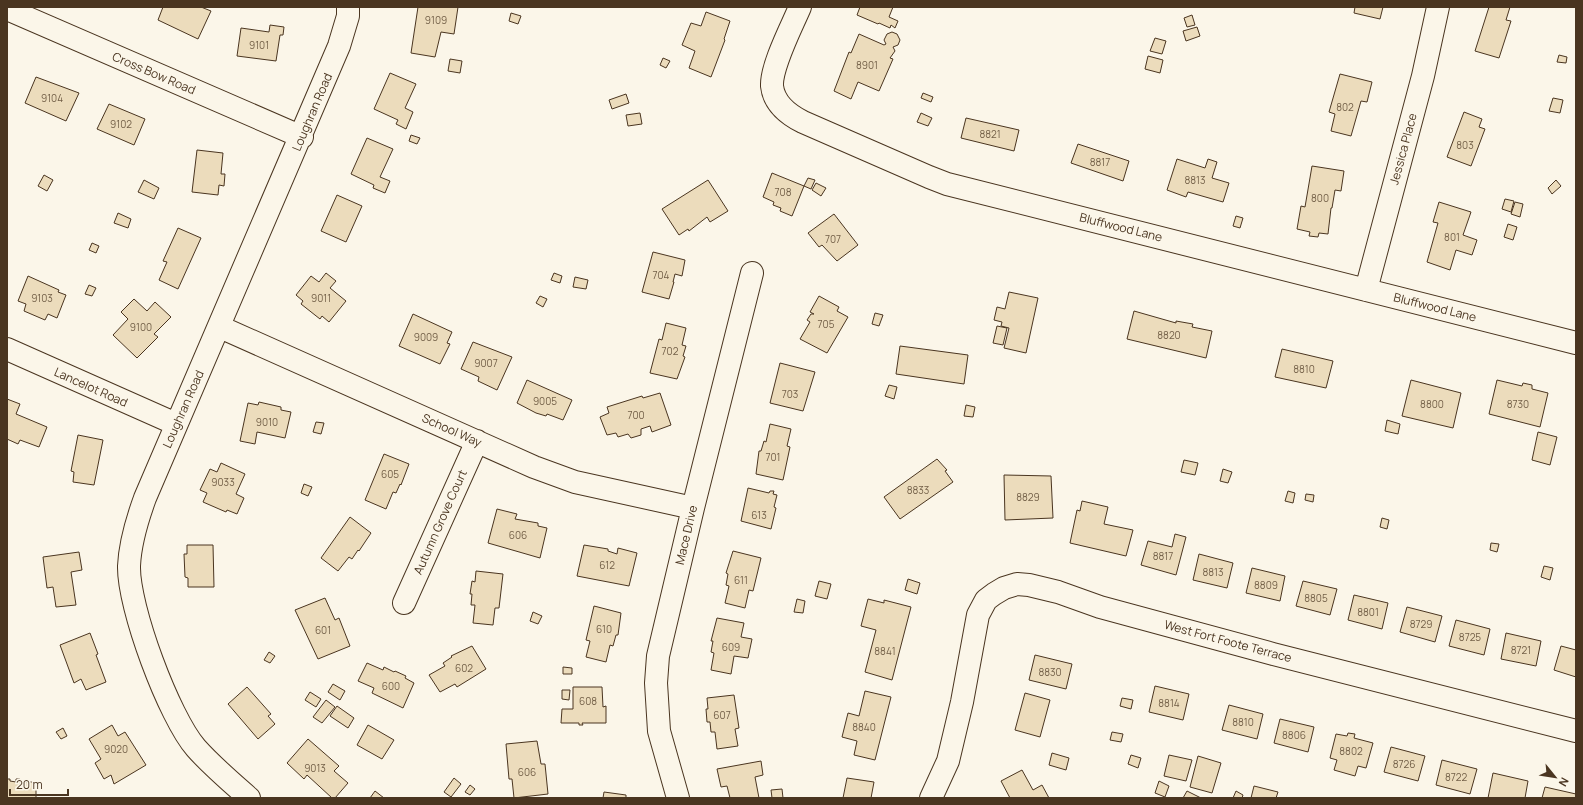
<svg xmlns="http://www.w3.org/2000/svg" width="1583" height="805" font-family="Manrope,sans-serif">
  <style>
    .building { fill: #ecdcbc; stroke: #4a3520 }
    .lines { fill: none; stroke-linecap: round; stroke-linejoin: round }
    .minor-casing { stroke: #4a3520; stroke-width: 24 }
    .minor { stroke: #fbf6e9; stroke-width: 22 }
    .labels { text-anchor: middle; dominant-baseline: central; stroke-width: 3; stroke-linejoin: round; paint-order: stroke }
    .number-label { font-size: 10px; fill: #725f47 }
    .street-label { font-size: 12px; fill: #4a3520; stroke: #fbf6e9 }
  </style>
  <rect width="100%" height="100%" fill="#fbf6e9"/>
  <path class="building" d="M163 7H201L211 11 198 39 158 20Z
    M418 7H458L454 34 441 32 435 57 411 53Z
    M860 7H893L889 17 898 21 895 28 891 25 890 28 879 23 878 24 857 15Z
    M1355 7H1383L1380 19 1354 13Z
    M1489 7H1510L1506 20 1511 21 1499 58 1475 51Z
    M706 12 730 21 724 39 725 40 711 77 689 68 695 51 682 45 691 23 701 26Z
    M511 13 521 16 518 24 509 21Z
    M1192 15 1195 25 1187 27 1184 18Z
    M270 25 284 27 283 35H280L276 61 237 56 241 28 269 32Z
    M1197 27 1200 36 1186 41 1183 31Z
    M892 32 897 34 900 40 898 45 893 47 895 51 890 58 893 59 879 91 858 82 851 99 834 91 849 52 851 53 859 34 884 45 886 44 884 40 887 34Z
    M1155 38 1166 41 1162 54 1150 51Z
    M1559 55 1567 57 1566 63 1557 62Z
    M1148 56 1163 60 1160 73 1145 69Z
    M663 58 670 61 666 68 660 65Z
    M450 59 462 61 460 73 448 71Z
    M390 73 416 84 405 108 413 112 406 129 396 124 398 120 374 109Z
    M1340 74 1372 82 1367 102 1361 101 1351 136 1331 131 1335 114 1329 112Z
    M36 77 79 93 66 121 25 103Z
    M923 93 933 97 931 102 921 98Z
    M626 94 629 103 612 109 609 100Z
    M1553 98 1563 100 1560 113 1549 111Z
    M109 104 145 119 134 145 97 129Z
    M1464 112 1482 119 1479 127 1485 129 1471 166 1447 157Z
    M640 113 642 124 628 126 626 115Z
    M921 113 932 118 928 126 917 122Z
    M966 118 1019 130 1014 151 961 138Z
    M411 135 420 138 417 144 409 141Z
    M367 138 393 149 380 177 390 181 385 193 373 188 374 185 351 174Z
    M1078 144 1129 161 1123 181 1071 163Z
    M197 150 223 153 221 174H225L224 186 219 185 218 195 192 192Z
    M1177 159 1205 168 1208 159 1217 162 1212 178 1229 183 1223 202 1188 192 1186 197 1167 190Z
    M1312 166 1344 171 1341 191 1335 190 1332 208H1331L1328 234 1319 233 1318 237 1309 236 1310 232 1297 229 1301 206 1305 207Z
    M772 173 804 186 792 216 780 211 781 208 773 205 774 202 763 197Z
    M44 175 53 180 47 191 38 186Z
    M808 178 815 180 811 189 804 186Z
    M144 180 159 188 154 199 138 192Z
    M708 180 728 211 710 222 707 217 689 231 688 229 679 235 662 209Z
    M1556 180 1561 186 1552 194 1548 188Z
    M816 183 826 188 821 196 812 190Z
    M337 195 362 206 346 242 321 231Z
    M1505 199 1514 201 1511 212 1502 209Z
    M1439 202 1471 212 1463 235 1477 240 1472 255 1456 250 1450 270 1427 262 1438 223 1433 222Z
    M1515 202 1523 204 1520 217 1511 214Z
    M118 213 131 219 128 228 114 223Z
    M834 214 858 245 837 261 822 245 819 247 808 233Z
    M1236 216 1243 218 1240 228 1233 226Z
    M1508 224 1517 227 1513 240 1504 237Z
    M178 228 201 238 178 289 159 280 167 262 163 261Z
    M92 243 99 246 96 253 89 250Z
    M653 252 685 260 682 276 675 274 673 282H674L669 299 642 292Z
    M326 273 336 281 330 288 346 301 329 322 322 316 320 319 301 304 303 301 296 295 311 276 319 282Z
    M554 273 562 276 560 283 551 280Z
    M28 276 59 290 58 292 66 295 57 318 48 314 45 320 24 311 26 304 18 301Z
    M575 277 588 280 586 289 573 287Z
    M89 285 96 288 92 296 85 294Z
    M1009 292 1038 298 1026 353 1004 348 1009 328 1001 326 1002 322 994 320 997 307 1005 309Z
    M540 296 547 299 543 307 536 303Z
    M819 296 839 307 837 311 848 317 827 353 800 339 810 322 807 320 811 314H814L810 312Z
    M134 299 147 311 155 302 171 317 154 334 158 337 137 358 113 335 128 319 121 312Z
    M1134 311 1176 323V321L1193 324 1192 327 1212 331 1206 358 1127 339Z
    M875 313 883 315 879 326 872 324Z
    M413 314 452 332 447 343 450 344 440 364 399 346Z
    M666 323 686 328 682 345 686 346 683 356 685 357 677 379 650 373 659 339 662 340Z
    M997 326 1007 328 1003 345 993 343Z
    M473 342 512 357 497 390 478 381 479 377 461 369Z
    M900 346 968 355 964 384 896 374Z
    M1282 349 1333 361 1326 388 1275 377Z
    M780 363 815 372 803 411 770 403Z
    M527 380 572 400 563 420 547 414 546 416 536 413 517 403Z
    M1411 380 1461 393 1453 428 1402 416Z
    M1497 380 1522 386 1523 383 1532 385V389L1548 393 1540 427 1489 414Z
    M889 385 897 387 894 399 885 396Z
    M660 393 671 425 652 432 650 426 641 429V435L631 438 628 434 618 437 616 433 607 435 600 417 609 413 607 407 642 396 643 398Z
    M7 399 20 404 16 414 47 427 39 447 20 440 18 444 7 439Z
    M259 402 281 407V410L291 412 285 438 257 432 255 444 240 441 248 403 258 405Z
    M966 405 975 407 973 417 964 416Z
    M1387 420 1400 424 1398 434 1385 431Z
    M316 422 324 423 321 434 313 432Z
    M770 424 791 429 787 446 790 447 783 480 756 474 759 451H761L764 441 766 442Z
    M1538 432 1557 437 1550 465 1532 460Z
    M78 435 103 440 94 485 73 482 74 472 71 471Z
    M384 454 409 464 401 485 400 484 396 493 393 492 386 509 365 500Z
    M937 459 947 470 945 471 953 482 900 519 884 497Z
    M1184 460 1198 463 1195 475 1181 472Z
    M221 463 245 474 236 494 244 498 237 514 227 510 226 512 203 502 207 493 200 490 210 469 217 472Z
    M1223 469 1232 472 1228 483 1220 481Z
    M1004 475 1051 476 1053 518 1005 520Z
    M304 484 312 487 308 496 301 493Z
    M748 488 769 493 770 491H774L773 494 777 495 774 507 776 508 771 529 741 521Z
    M1288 491 1295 493 1293 503 1285 501Z
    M1306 494 1314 495 1313 502 1305 500Z
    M1082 501 1108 507 1104 524 1133 530 1126 556 1070 543 1077 510 1080 511Z
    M497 509 517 514 515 519 538 523V526L547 528 540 558 488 543Z
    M350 517 371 533 359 551 358 550 352 559 349 557 338 571 321 558Z
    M1382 518 1389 520 1387 529 1380 527Z
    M1175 534 1186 537 1176 575 1141 565 1148 541 1172 547Z
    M1491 543 1499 544 1497 552 1490 550Z
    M187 545H213L214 587H188V578L185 577 184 554H187Z
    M584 545 608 549V551L617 554 618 548 637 553 629 586 577 576Z
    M733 551 761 558 753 591 749 590 745 608 725 603 729 586 726 585 728 574 726 573Z
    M79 552 82 570 71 572 76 605 56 607 53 587 47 588 43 557Z
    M1199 554 1233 563 1227 588 1193 580Z
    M1544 566 1553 568 1550 580 1541 577Z
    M1252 568 1285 576 1280 601 1246 593Z
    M476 571 503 574 499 608H495L493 625 473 623 475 605H471L472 594H470L472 581 475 582Z
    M908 579 920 583 917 594 905 590Z
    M819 581 831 584 827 599 815 596Z
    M1303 581 1337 589 1330 615 1296 606Z
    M1354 595 1388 603 1382 629 1348 620Z
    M325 598 335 620 339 618 350 646 318 659 295 610Z
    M797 599 805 601 803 613 794 612Z
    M868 599 884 603V600L911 607 892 680 865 672 876 630 861 626Z
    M594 606 621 613 618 635H616L613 646 610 645 606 662 586 657 590 641 586 640Z
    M1407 607 1442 616 1435 642 1400 632Z
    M533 612 542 616 538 624 530 621Z
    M717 618 744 623 741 637 752 639 748 658 734 656 731 674 711 670 714 653 711 652 713 641H711Z
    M1456 620 1490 629 1484 655 1449 646Z
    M90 633 98 654 96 655 106 682 86 690 81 679 74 683 60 645Z
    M1506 633 1541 641 1536 666 1501 659Z
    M472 646 486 669 457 687 455 684 440 692 429 675 445 666 443 663 452 657 451 656Z
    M1561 646 1576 650V677L1554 670Z
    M269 652 275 656 270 663 264 660Z
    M1035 655 1072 664 1066 689 1029 680Z
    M367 663 383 670 384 667 394 672 395 671 406 676 405 678 414 683 403 708 372 693 374 688 358 681Z
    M563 667 572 668V674H563Z
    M333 684 345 691 340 700 328 692Z
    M1155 686 1189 694 1183 720 1149 712Z
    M247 687 271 714 268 716 275 724 258 739 228 704Z
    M573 687H602L603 707 606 706V723H582L583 725H579V723H561L562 709H573Z
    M562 690H570L569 700 562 699Z
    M865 691 891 697 875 760 854 755 857 741 842 737 848 713 859 716Z
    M310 692 321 699 316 707 305 700Z
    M1025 693 1050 700 1040 737 1015 730Z
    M734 695 739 728 735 729 738 746 717 749 715 732H711L710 722H707L706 709H708L707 698Z
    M1122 698 1133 700 1131 709 1120 706Z
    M326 700 335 707 322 723 313 717Z
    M1229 705 1263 714 1257 739 1222 730Z
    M337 706 354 718 348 728 330 716Z
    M1280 719 1314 727 1308 752 1274 743Z
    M112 725 118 736 125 732 146 765 114 784 111 775 104 779 95 763 101 759 89 739Z
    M368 725 394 740 382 759 357 745Z
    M63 728 67 736 61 739 56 732Z
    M1112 732 1123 734 1121 742 1110 740Z
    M1348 733 1355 734 1354 738 1373 743 1366 768 1358 766 1355 776 1334 770 1337 760 1330 758 1336 734 1347 736Z
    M308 739 339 766 334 771 348 783 335 798H332L307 775 304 779 287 763Z
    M537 741 541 764H545L548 794 514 798 512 779H509L506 744Z
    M1391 747 1425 756 1418 781 1384 772Z
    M1052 753 1069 758 1066 770 1049 765Z
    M1131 755 1141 758 1138 768 1128 764Z
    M1169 755 1192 760 1186 781 1164 776Z
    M1198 756 1221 763 1212 793 1190 787Z
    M1442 760 1477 769 1470 794 1436 785Z
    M761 761 763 775 755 777 759 798H730L727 786 721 787 717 769Z
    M1022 770 1033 790 1042 785 1049 798H1010L1001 781Z
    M1493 773 1528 781 1525 798H1488Z
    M454 778 461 784 451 797 444 792Z
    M847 778 874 782 871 798H843Z
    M7 779H10V781L16 782V779H20L21 782H36V798H7Z
    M1159 781 1169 786 1165 797 1155 793Z
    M470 785 475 789 470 795 465 792Z
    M1254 786 1278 792 1276 798H1251Z
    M1545 787 1576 794V798H1542Z
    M782 789 783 798H772L771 790Z
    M375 791 384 798H370Z
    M1187 791 1201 798H1183Z
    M1236 791 1243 795 1242 798H1233Z
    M604 792 626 795V798H603Z"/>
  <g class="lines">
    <defs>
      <path id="minor" d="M800 7C792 26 771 66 772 86 774 104 789 115 803 122L929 177 947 184 1576 343
        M7 9 302 137
        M1366 290 1423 76 1438 7
        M220 327 534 467 575 482 693 508
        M7 349 176 424
        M404 603 477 441
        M249 798C231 782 212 766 196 748 169 717 128 607 129 566 130 543 137 520 145 498L339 46 348 16V7
        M678 798 659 731 656 683 658 656 693 508 752 273
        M931 798 948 761 962 702 978 615 986 600 994 594 1004 588 1017 584 1029 585 1058 592 1100 607 1273 654 1576 731"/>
    </defs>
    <use href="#minor" class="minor-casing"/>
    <use href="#minor" class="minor"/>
  </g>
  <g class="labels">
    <g class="number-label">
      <text x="436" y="20">9109</text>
      <text x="259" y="45">9101</text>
      <text x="867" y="65">8901</text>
      <text x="52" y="98">9104</text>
      <text x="1345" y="107">802</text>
      <text x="121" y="124">9102</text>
      <text x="990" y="134">8821</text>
      <text x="1465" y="145">803</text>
      <text x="1100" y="162">8817</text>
      <text x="1195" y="180">8813</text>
      <text x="783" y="192">708</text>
      <text x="1320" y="198">800</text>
      <text x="1452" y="237">801</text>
      <text x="833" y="239">707</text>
      <text x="661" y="275">704</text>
      <text x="42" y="298">9103</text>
      <text x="321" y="298">9011</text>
      <text x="826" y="324">705</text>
      <text x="141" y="327">9100</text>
      <text x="1169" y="335">8820</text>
      <text x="426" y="337">9009</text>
      <text x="670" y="351">702</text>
      <text x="486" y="363">9007</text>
      <text x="1304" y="369">8810</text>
      <text x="790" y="394">703</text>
      <text x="545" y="401">9005</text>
      <text x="1432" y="404">8800</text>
      <text x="1518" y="404">8730</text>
      <text x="636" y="415">700</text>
      <text x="267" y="422">9010</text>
      <text x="773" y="457">701</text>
      <text x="390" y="474">605</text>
      <text x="223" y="482">9033</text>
      <text x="918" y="490">8833</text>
      <text x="1028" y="497">8829</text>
      <text x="759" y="515">613</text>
      <text x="518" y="535">606</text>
      <text x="1163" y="556">8817</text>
      <text x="607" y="565">612</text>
      <text x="1213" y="572">8813</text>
      <text x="741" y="580">611</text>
      <text x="1266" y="585">8809</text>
      <text x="1316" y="598">8805</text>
      <text x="1368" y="612">8801</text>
      <text x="1421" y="624">8729</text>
      <text x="604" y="629">610</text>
      <text x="323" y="630">601</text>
      <text x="1470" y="637">8725</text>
      <text x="731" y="647">609</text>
      <text x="1521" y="650">8721</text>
      <text x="885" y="651">8841</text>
      <text x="464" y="668">602</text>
      <text x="1050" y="672">8830</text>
      <text x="391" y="686">600</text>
      <text x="588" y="701">608</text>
      <text x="1169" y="703">8814</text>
      <text x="722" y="715">607</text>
      <text x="1243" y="722">8810</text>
      <text x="864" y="727">8840</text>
      <text x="1294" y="735">8806</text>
      <text x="116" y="749">9020</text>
      <text x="1351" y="751">8802</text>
      <text x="1404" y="764">8726</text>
      <text x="315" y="768">9013</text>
      <text x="527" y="772">606</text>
      <text x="1456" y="777">8722</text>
    </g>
    <g class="street-label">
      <text transform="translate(154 73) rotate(23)">Cross Bow Road</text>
      <text transform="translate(312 112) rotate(-67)">Loughran Road</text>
      <text transform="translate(1403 149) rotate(-75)">Jessica Place</text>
      <text transform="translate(1121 227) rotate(14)">Bluffwood Lane</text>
      <text transform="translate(1435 307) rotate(14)">Bluffwood Lane</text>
      <text transform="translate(91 387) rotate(24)">Lancelot Road</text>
      <text transform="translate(183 409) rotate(-66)">Loughran Road</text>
      <text transform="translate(452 430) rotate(24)">School Way</text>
      <text transform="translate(440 522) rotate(-66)">Autumn Grove Court</text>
      <text transform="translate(686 535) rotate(-77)">Mace Drive</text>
      <text transform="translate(1228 641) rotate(15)">West Fort Foote Terrace</text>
    </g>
  </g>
  <rect width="1583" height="805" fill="none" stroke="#4a3520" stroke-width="16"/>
  <g transform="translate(1555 777) rotate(120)" stroke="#fbf6e9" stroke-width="3" paint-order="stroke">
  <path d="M0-3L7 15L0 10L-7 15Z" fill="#4a3520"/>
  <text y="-6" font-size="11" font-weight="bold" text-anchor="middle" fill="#4a3520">N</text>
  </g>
  <path d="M10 789v6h58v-6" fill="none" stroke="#4a3520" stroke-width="2"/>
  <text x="16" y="789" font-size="12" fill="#4a3520" stroke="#fbf6e9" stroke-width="3" paint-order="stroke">20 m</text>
</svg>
